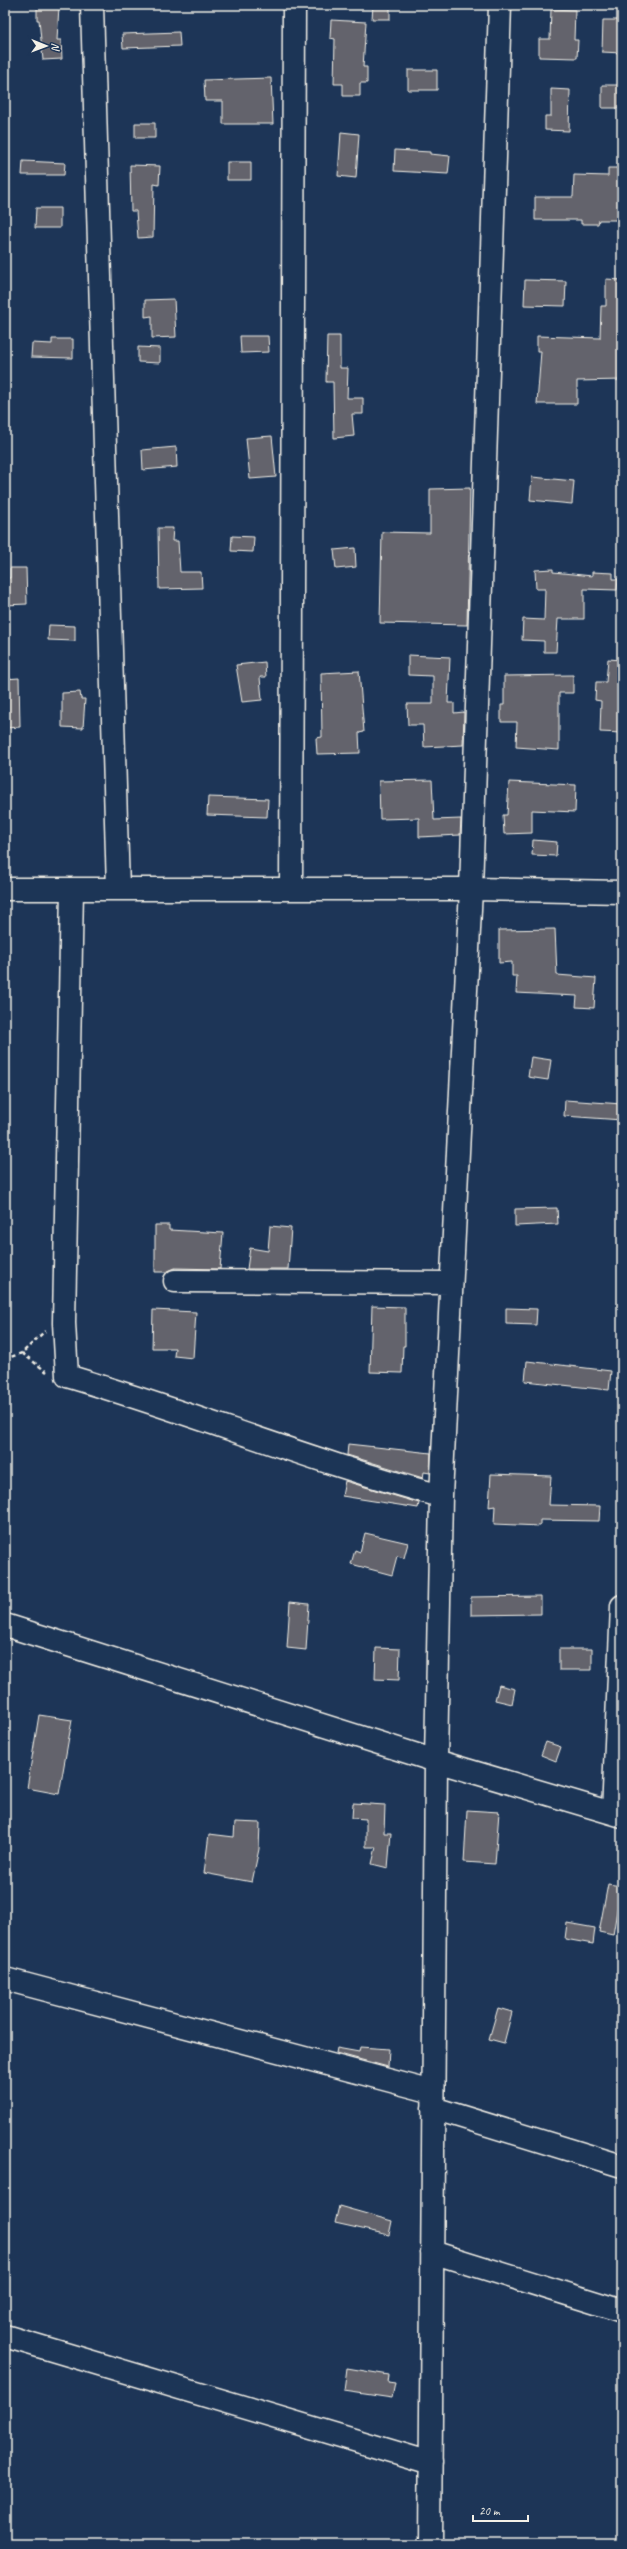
<svg xmlns="http://www.w3.org/2000/svg" width="627" height="2549" font-family="Caveat,sans-serif">
  <style>
    .building { fill: #63646c; stroke: #f4f1e8 }
    .lines { fill: none; stroke-linecap: round; stroke-linejoin: round }
    .minor-casing { stroke: #f4f1e8; stroke-width: 25 }
    .path { stroke: #f4f1e8; stroke-width: 2.5; stroke-dasharray: 4 3; stroke-linecap: butt }
    .minor { stroke: #1d3557; stroke-width: 22 }
  </style>
  <rect width="100%" height="100%" fill="#1d3557"/>
  <filter id="ink" filterUnits="userSpaceOnUse"><feTurbulence type="fractalNoise" baseFrequency=".025" numOctaves="2"/><feDisplacementMap in="SourceGraphic" scale="8" xChannelSelector="R" yChannelSelector="G"/><feConvolveMatrix kernelMatrix="1 2 1 2 8 2 1 2 1" color-interpolation-filters="sRGB"/></filter>
  <g filter="url(#ink)">
    <path class="building" d="M37 5 59 6 57 40H61L62 59 43 60 39 20H37Z
      M373 5H390V19H372Z
      M551 9 575 10 574 40H578L577 58 539 57V39H550Z
      M331 20 366 22 363 67H367V83H360V96H343V84H334L335 39 330 38Z
      M603 20H622V53L602 52Z
      M179 32 180 46 123 48 122 34Z
      M408 70H437V90H408Z
      M271 78 273 124H223V101H205L204 80Z
      M602 85H622V108H602Z
      M551 89 570 90 569 131 545 130V116H551Z
      M135 123H155V138H135Z
      M341 132 359 134 356 178 338 176Z
      M395 150 430 152V154L450 156 448 174 394 171Z
      M23 161 65 163 64 175H22Z
      M227 162H251V180H227Z
      M130 165 160 166 159 185 154 184 153 237 138 238 136 211H131Z
      M608 168H622V220H599L598 224H581V220H535V197H573L574 175 608 176Z
      M36 208H60V228H35Z
      M606 279 622 280V380L577 381V404H537L541 351H537V336L600 338 601 306H606Z
      M525 280 566 281 565 306 524 305Z
      M174 299 176 337 152 338V316L145 317V300Z
      M240 336H268L269 352 241 353Z
      M327 336H340V368H348L347 398H363V414H352L354 436 334 438 333 382H326Z
      M52 339H73V358L31 357 32 343 52 344Z
      M138 347 160 348V363L138 362Z
      M272 436 276 477 250 479 246 438Z
      M176 447 177 467 143 470 142 450Z
      M532 477 574 481 572 504 530 500Z
      M470 488 467 625 380 623 382 532 430 533V489Z
      M158 528H173L172 541H178L180 572H201L202 588 159 589Z
      M232 536 254 537 253 552 231 551Z
      M355 548 356 567 336 569 334 550Z
      M10 568H26L27 604 5 605V578H10Z
      M553 569V572L592 576V572L613 573V579H618L617 590 584 589V619H558L556 652H544V641L522 640 523 619 544 620 545 589H536L535 570Z
      M49 625 75 626V641L48 640Z
      M408 655 450 657 448 703H454V713L464 712 463 745 424 747 423 725H408L407 704H433V676L408 675Z
      M608 659 622 660V733L600 732 601 701 595 700 596 682H606Z
      M265 662 266 677H260L262 700 242 702 236 665Z
      M359 671 364 732 359 733 360 753 317 754 316 738 322 737 321 673Z
      M573 675V693H559V750L516 747 517 722H501V705H504V676Z
      M19 678 20 727 5 728V679Z
      M80 692 81 699H85L83 728 62 727V693Z
      M432 780 434 820 461 819 460 835 419 837V818L380 819 379 781Z
      M509 782 576 785 575 812 532 810V833L504 834 503 815H507Z
      M208 797 268 799 267 817 207 815Z
      M533 840 557 842 556 856 532 855Z
      M555 929 557 975 596 978 594 1008 576 1007 577 996 516 993 517 976H512V962L499 963V930Z
      M531 1057 551 1060 548 1080 528 1077Z
      M565 1100 622 1104V1120L564 1116Z
      M557 1208 558 1224 515 1226V1209Z
      M155 1225H169V1230L223 1233 220 1269 175 1268 167 1272H155Z
      M270 1226 291 1228 288 1269H247L250 1248 268 1251Z
      M372 1306 405 1307V1346H403L402 1373 370 1372Z
      M506 1308 537 1309 536 1325 506 1324Z
      M153 1310 196 1312 193 1358 174 1356 175 1348H152Z
      M527 1361 611 1371 609 1390 525 1381Z
      M348 1444 431 1453 430 1473 424 1472 423 1478 347 1455Z
      M491 1474 551 1476 549 1505 600 1506 599 1521 540 1520V1526L494 1524 495 1506 489 1507Z
      M345 1481 419 1503 418 1508 342 1496Z
      M365 1533 408 1543 404 1558 397 1556 392 1575 351 1564 355 1550 360 1552Z
      M541 1596V1614L471 1615V1597Z
      M290 1602 309 1604 306 1650 287 1648Z
      M376 1648 400 1649 399 1680 375 1679Z
      M559 1649H592V1670H559Z
      M499 1685 515 1689 512 1704 495 1700Z
      M39 1715 72 1720 59 1794 27 1788Z
      M546 1742 561 1747 556 1761 541 1755Z
      M353 1803 385 1805 384 1833H391L388 1868 372 1864 376 1847H366V1819L352 1818Z
      M467 1810 499 1812 495 1864 464 1862Z
      M235 1822 260 1823 259 1849 252 1882 204 1873 209 1834 234 1837Z
      M608 1884 621 1886 613 1935 599 1932Z
      M567 1923 595 1928 593 1944 565 1939Z
      M498 2008 512 2012 504 2043 489 2039Z
      M360 2047 389 2049 388 2067 336 2053 337 2048 359 2052Z
      M339 2206 392 2221 389 2235 335 2223Z
      M347 2368 389 2375 388 2382 395 2383 392 2398 344 2391Z"/>
    <g class="lines">
      <defs>
        <path id="minor" d="M92 5 118 889
          M5 889H471L622 892
          M72 889 64 1323 67 1376C193 1413 314 1462 441 1496
          M291 889 294 5
          M175 1281 451 1283
          M5 1625 436 1761 622 1816
          M613 1813 622 1606
          M5 1979 433 2092
          M433 2108 622 2166
          M432 2252 622 2311
          M5 2336 431 2463
          M430 2544 436 1761 441 1496 471 889 500 5"/>
      </defs>
      <use href="#minor" class="minor-casing"/>
      <path class="path" d="M22 1353 47 1372
        M5 1359 22 1353 45 1331"/>
      <use href="#minor" class="minor"/>
    </g>
  </g>
  <rect width="627" height="2549" fill="none" stroke="#1d3557" stroke-width="20"/>
  <rect x="10" y="10" width="607" height="2529" fill="none" stroke="#f4f1e8" stroke-width="1.5" filter="url(#ink)"/>
  <g transform="translate(46 46) rotate(91)" stroke="#1d3557" stroke-width="3" paint-order="stroke">
  <path d="M0-3L7 15L0 10L-7 15Z" fill="#f4f1e8"/>
  <text y="-6" font-size="11" font-weight="bold" text-anchor="middle" fill="#f4f1e8">N</text>
  </g>
  <path d="M473 2515v6h55v-6" fill="none" stroke="#f4f1e8" stroke-width="2"/>
  <text x="479" y="2515" font-size="12" fill="#f4f1e8" stroke="#1d3557" stroke-width="3" paint-order="stroke">20 m</text>
</svg>
